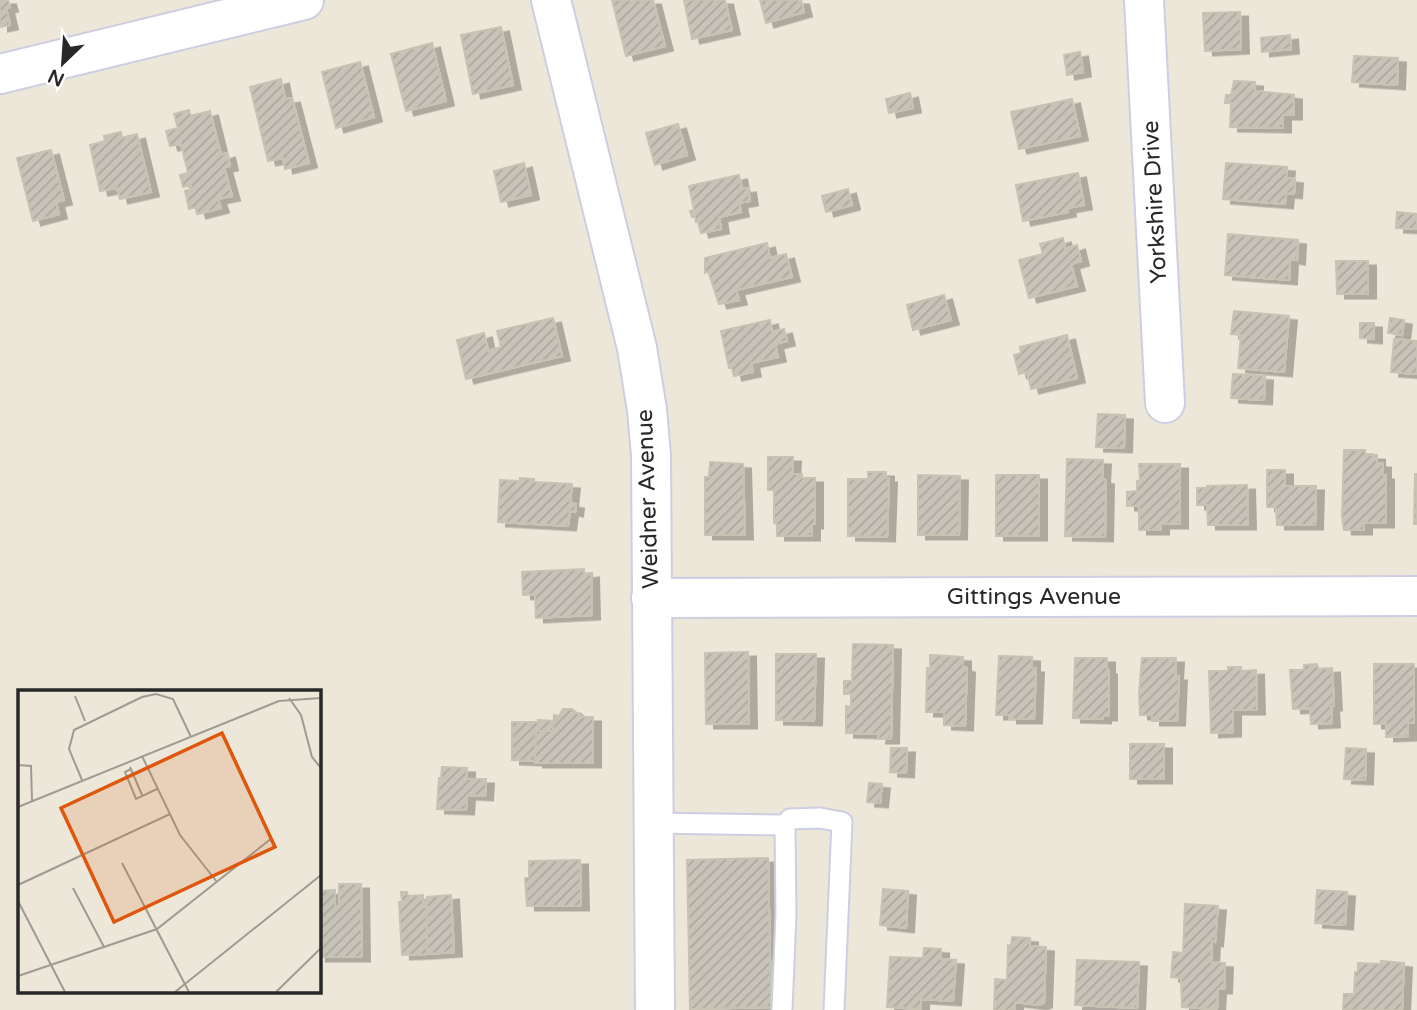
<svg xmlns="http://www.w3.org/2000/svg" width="1417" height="1010" font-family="'Varela Round',sans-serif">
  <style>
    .building { fill: url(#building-hatch); stroke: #c7c3b2; stroke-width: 2; filter: url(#shadow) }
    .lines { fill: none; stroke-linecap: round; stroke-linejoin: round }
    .service-casing { stroke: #cecee2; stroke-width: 23 }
    .minor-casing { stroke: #cecee2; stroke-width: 42 }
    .service { stroke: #fff; stroke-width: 19 }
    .minor { stroke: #fff; stroke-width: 38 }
    .labels { text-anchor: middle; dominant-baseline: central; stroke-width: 5; stroke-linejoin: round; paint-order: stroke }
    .street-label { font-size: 23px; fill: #282828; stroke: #fff }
    .inset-road { fill: none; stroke: #9e9b92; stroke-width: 2 }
    .view { fill: #de570d; fill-opacity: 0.15; stroke: #de570d; stroke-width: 3.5 }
    .inset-edge { fill: none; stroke: #282828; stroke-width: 3.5 }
  </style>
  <defs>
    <pattern id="building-hatch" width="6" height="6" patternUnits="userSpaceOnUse" patternTransform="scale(1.75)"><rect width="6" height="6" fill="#c7c3b8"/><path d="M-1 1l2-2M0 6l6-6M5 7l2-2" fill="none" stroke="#aba89e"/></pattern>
    <filter id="shadow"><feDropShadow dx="8" dy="4.5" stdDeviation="0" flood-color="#0004"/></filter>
  </defs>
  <rect width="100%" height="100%" fill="#ece7d8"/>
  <path class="building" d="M0 0H8L10 7 6 8 10 25 0 27Z
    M612 0H653L665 46 626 56Z
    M684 0H725L732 30 692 39Z
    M760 0H801L804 12 766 23Z
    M1240 12 1241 49 1205 51 1203 13Z
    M501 27 513 85 473 94 461 35Z
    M1290 35 1291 49 1262 52 1261 38Z
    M432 43 446 101 406 111 391 54Z
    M1080 52 1083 72 1067 75 1064 55Z
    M1354 56 1398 58 1397 85 1352 82Z
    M360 62 374 117 336 128 322 72Z
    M281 79 285 99 292 98 309 163 285 169 283 158 268 161 250 87Z
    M1234 81 1255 82V91L1294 95V115H1283V128L1230 127 1231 103H1225L1226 95H1231Z
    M910 93 913 108 889 113 886 99Z
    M1072 99 1080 136 1019 149 1011 112Z
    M189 110 191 116 210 111 221 155 227 153 230 166 224 167 232 196 218 199 221 208 198 214 196 207 189 209 185 191 191 189V185L183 187 180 175 188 173 181 144 170 146 166 131 178 128 174 114Z
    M678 124 687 155 655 165 646 133Z
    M121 132 122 138 137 134 151 192 120 199 117 188 100 191 90 145 105 141 104 136Z
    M51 150 64 200 56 202 59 214 33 221 17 158Z
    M524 163 531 195 501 202 494 171Z
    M1226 163 1287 167 1286 178 1295 179 1294 194 1286 193 1285 204 1223 199Z
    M1078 173 1084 205 1067 208 1068 212 1023 221 1016 185Z
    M739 175 742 189 748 188 750 201 739 203 741 212 719 217 721 229 701 233 698 222H696L695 217H692L690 211 694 210 689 186Z
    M848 189 852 205 826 212 822 196Z
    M1397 212 1417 214V229L1396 228Z
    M1228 234 1298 240 1297 260 1290 259 1289 280 1225 275Z
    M1063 238 1065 249 1077 245 1081 261 1071 264 1077 286 1029 298 1019 260 1043 254 1040 244Z
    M767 243 770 258 786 254 792 277 736 290 739 300 719 304 708 271 705 273V258Z
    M1336 261H1368V294H1337Z
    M944 295 951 320 913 330 907 305Z
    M1234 311 1289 316 1284 372 1238 368 1241 335 1231 334Z
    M553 318 562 356 466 379 457 340 484 333 488 351 501 347 497 331Z
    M1390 318 1404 320 1402 335 1388 333Z
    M770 320 772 332 784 329 787 341 775 344 778 357 751 363 753 372 734 376 732 368H729L721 331Z
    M1360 323H1374V339L1360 338Z
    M1067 335 1077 378 1031 389 1027 372 1019 374 1014 355 1021 353 1020 347Z
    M1394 339 1417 341V374L1391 372Z
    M1233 374 1265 376 1264 400 1231 398Z
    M1098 414 1125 415 1124 448 1096 447Z
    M1344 450H1365V455H1377V463H1383V475H1386V523H1364V530H1344L1342 517Z
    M768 457H793L792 474H802V478H815V524H812V536H777V524L774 523V490H768Z
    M1067 459 1103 460 1102 479 1106 480 1105 537 1065 536Z
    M710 462 743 464 745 535H705V477H709Z
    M1139 464H1180V524H1161V530H1139V506H1127V492L1137 491V481H1140Z
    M1267 470H1285V486H1316L1315 525H1277L1276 507H1267Z
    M868 472H886V478H889L887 537 848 536V479H868Z
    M1415 474H1417V524H1414Z
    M918 475 960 476 959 535H918Z
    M996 475H1039V536H996Z
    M520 478 534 479V482L572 484 570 503 576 504 575 512 570 511 568 526 498 522 500 480 520 481Z
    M1247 485 1248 525H1208L1207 505H1197V488H1207V486Z
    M584 569V574L591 573 592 615 536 618 535 594 523 595 522 572Z
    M853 644 893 645 891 739H878L879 734 846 733V706L851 707V694H844V681H852Z
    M748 652 749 724H706L705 653Z
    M776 654H816L814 721 776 720Z
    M930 655 963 657V667L967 668 965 726 944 725V712H926L927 668H930Z
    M999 656 1032 657V668H1036L1034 719H1009V715H996Z
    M1075 658H1107V670H1109V716H1103V719L1073 718Z
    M1142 658H1176L1175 676H1179L1177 721H1152V715H1140L1139 694Z
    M1317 664 1318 669 1332 668 1334 706H1331L1332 723 1311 724 1310 708 1293 709 1290 670H1304V665Z
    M1374 664H1414V723H1408V736L1386 737V724H1374Z
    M1228 667H1241V671L1256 670 1257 710H1233V732L1211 733 1209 671H1228Z
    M563 709H572L582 717H593V763H535L536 731H553L554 715 559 716Z
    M538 720 553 721V731H536L535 761 512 760V722H538Z
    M1130 744H1164V779H1130Z
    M891 748H907L906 773 890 772Z
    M1346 748 1366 749 1365 780 1344 779Z
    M442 767 467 768V779H486L485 796 467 795 466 810 437 809 439 778H441Z
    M869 783 882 784 880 803 867 802Z
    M768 858 771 1007 690 1009 687 860Z
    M580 860 581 906H527L525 878H529V861Z
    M339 884H361L362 957H318V891L335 890V906H339Z
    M883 889 908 891 906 928 880 925Z
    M1317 890 1347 892 1345 925 1315 923Z
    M401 892H407L408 896 423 895V901H426L427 954 402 955 399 902H402Z
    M451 895 454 952 427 954V897Z
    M1185 904 1218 906 1215 942 1212 941 1211 962 1225 963 1224 989H1218L1217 1009 1182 1007 1181 978 1171 977 1173 952 1183 953Z
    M1012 937 1030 938V946L1046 947 1044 1003 1039 1005 1015 1002V1010H994L995 979 1007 980 1008 945 1011 946Z
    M924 948 941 949V959L956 960 953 1001 921 999V1009L887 1007 890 957 923 958Z
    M1077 960 1139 962 1137 1008 1075 1005Z
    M1381 961 1404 963 1402 1010H1343L1344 994H1354L1355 972H1358V963L1381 964Z"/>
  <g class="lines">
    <defs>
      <path id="service" d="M653 823 785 825 790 819 820 818 842 822 834 1010
        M782 1010 786 914 785 825"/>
      <path id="minor" d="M551 0 637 348 647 410 651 455 655 1010
        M1144 0 1165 403
        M0 74 304 0
        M651 598 1417 596"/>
    </defs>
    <use href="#service" class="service-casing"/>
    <use href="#minor" class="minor-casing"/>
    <use href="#service" class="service"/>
    <use href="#minor" class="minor"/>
  </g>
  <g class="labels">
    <g class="street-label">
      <text transform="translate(1155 202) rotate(-93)">Yorkshire Drive</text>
      <text transform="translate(648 499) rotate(-92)">Weidner Avenue</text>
      <text x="1034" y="597">Gittings Avenue</text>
    </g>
  </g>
  <g transform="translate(18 690)">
    <rect width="303" height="303" fill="#ece7d8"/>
    <path class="inset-road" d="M57 6 67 31M271 8 283 25 294 67 303 78M124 66 162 145 199 192M0 75 13 76 14 111M112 77 124 105M113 79 107 82 118 109 139 99M64 90 51 59 56 40 124 7 138 4 155 9 173 47M0 117 261 11 303 8M104 173 171 302M0 195 152 124M55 198 86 257M0 211 47 302M0 286 139 239 254 148M157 302 303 185M258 302 303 258"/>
    <path class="view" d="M204 43 257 157 96 232 43 118Z"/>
    <rect width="303" height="303" class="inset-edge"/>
  </g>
  <g transform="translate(63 63) rotate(205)" stroke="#ffffff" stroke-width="5" paint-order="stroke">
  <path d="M0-5L12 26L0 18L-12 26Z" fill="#282828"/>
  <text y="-10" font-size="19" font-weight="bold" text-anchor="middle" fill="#282828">N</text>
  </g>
</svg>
